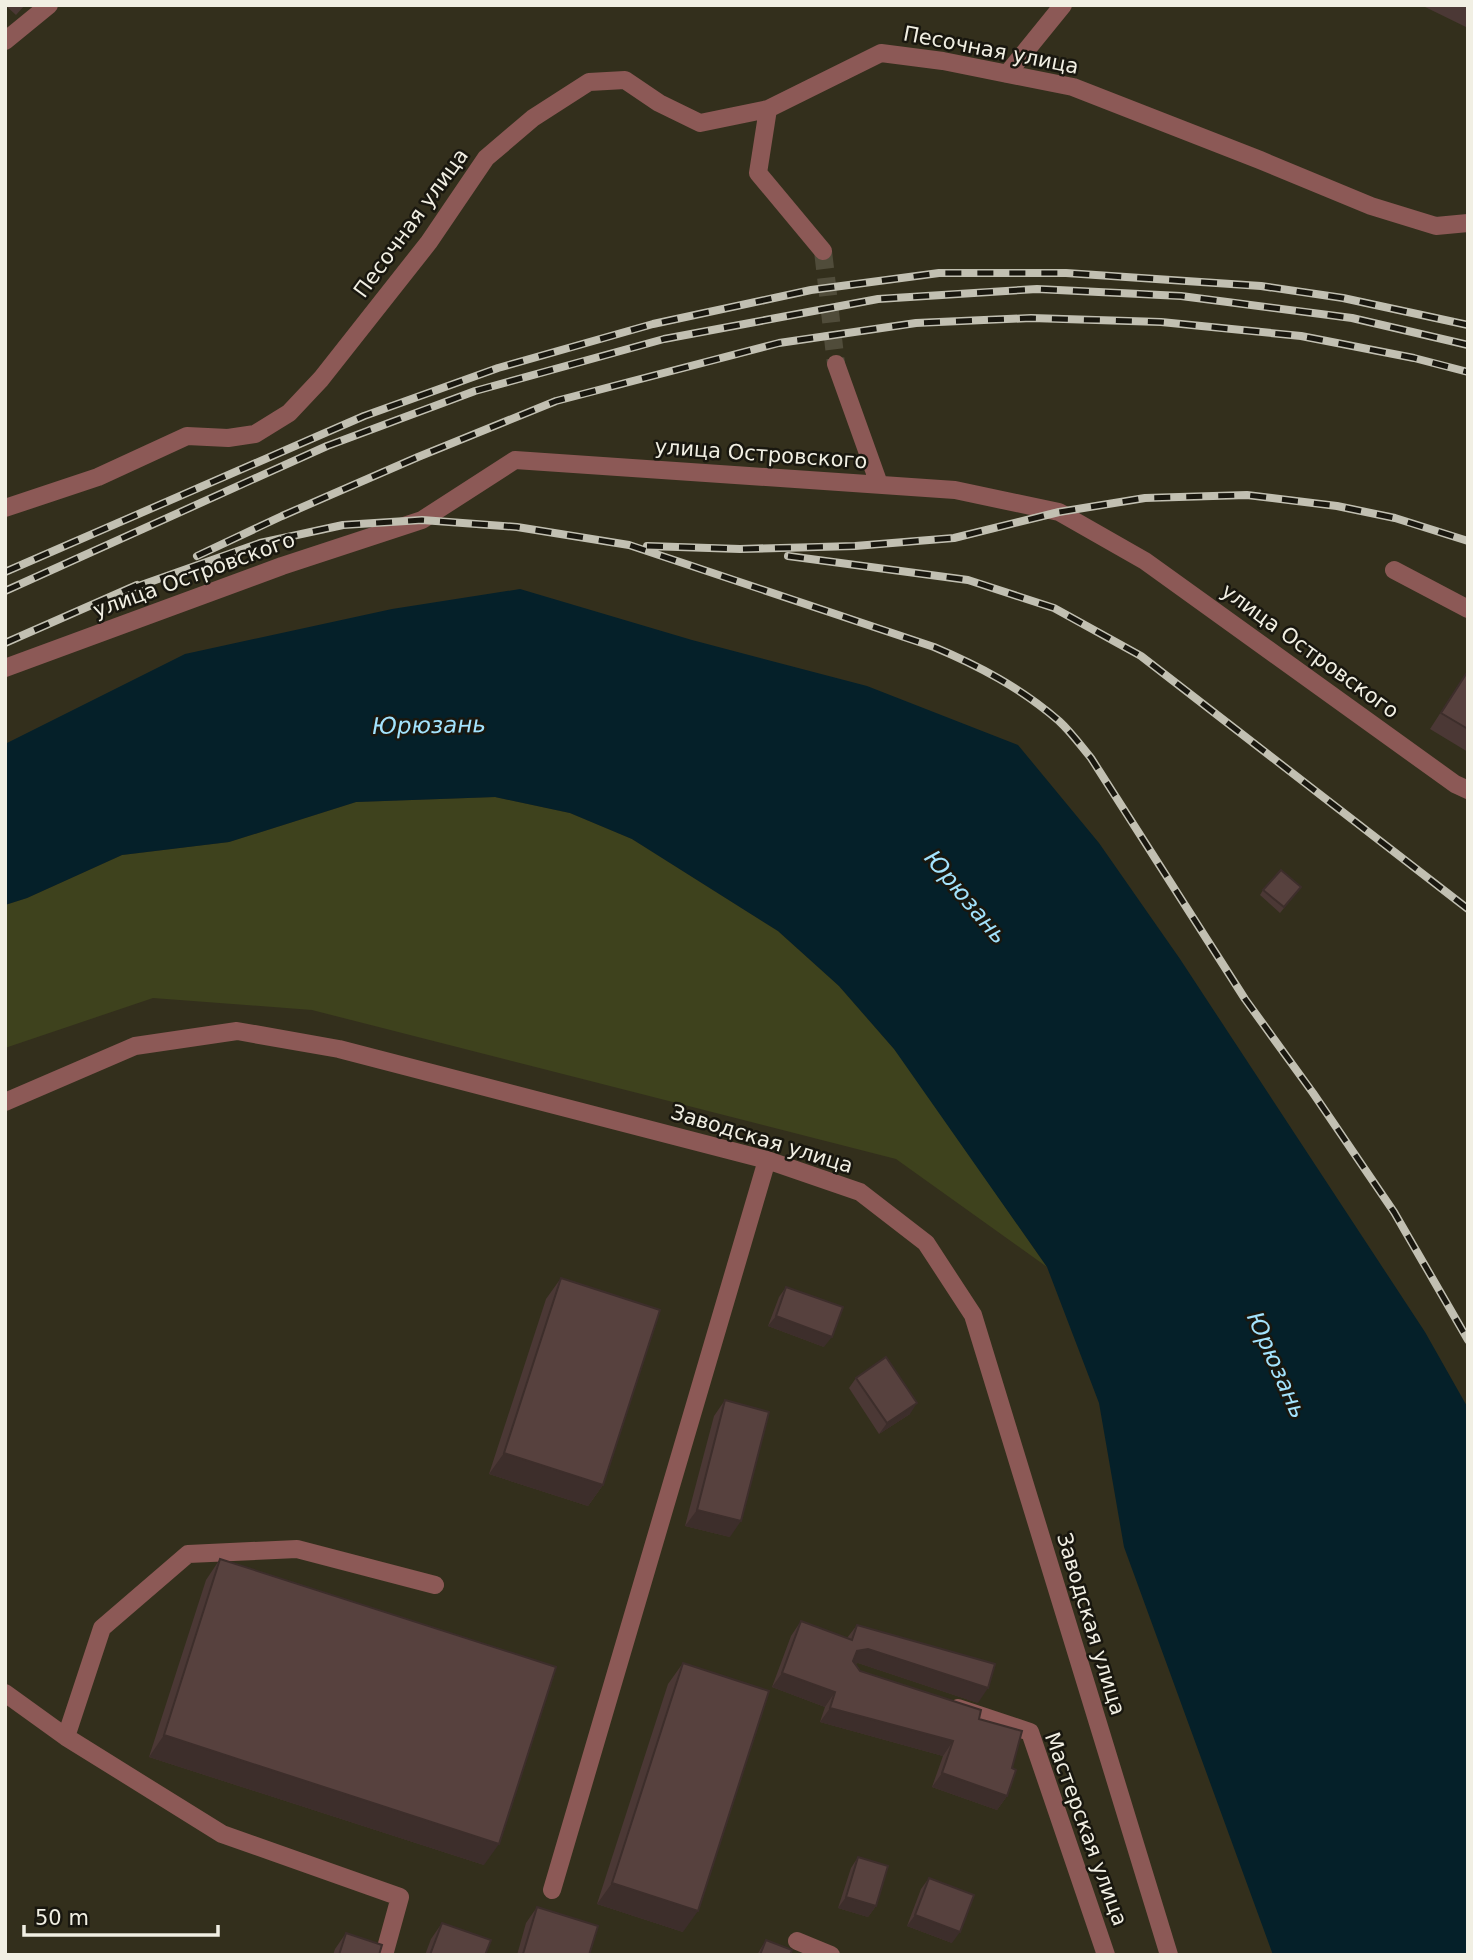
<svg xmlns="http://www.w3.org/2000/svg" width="1473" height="1960" font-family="'DejaVu Sans',sans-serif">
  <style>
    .green { fill: #3e421d }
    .water { fill: #052029 }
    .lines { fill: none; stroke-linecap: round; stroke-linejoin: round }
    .minor-tunnel { stroke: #504c3a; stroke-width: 18; stroke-dasharray: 18 9; stroke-linecap: butt }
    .minor { stroke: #8c5956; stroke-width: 18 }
    .rail-casing { stroke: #c2c0b2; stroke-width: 8 }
    .rail { stroke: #19170f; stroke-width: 5; stroke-dasharray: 16; stroke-linecap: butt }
    .wall { fill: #4b3835 }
    .shaded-wall { fill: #3d2e2b }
    .building { fill: #57413e; stroke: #3d2e2b; stroke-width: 2 }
    .labels { text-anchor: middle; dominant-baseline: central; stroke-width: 5; stroke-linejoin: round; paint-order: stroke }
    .street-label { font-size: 21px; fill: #f1efe3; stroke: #19170f }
    .water-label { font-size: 23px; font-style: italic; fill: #a3e3fd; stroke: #19170f }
  </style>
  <rect width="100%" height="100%" fill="#332f1c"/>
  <path class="green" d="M495 797 570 813 632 839 778 931 839 986 902 1058 1047 1267 896 1159 312 1010 153 998 5 1048V905L27 898 122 855 229 842 356 802Z"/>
  <path class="water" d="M520 589 692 640 867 686 1018 745 1099 843 1180 959 1425 1332 1468 1408V1955H1273L1124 1547 1099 1403 1047 1267 894 1049 839 986 778 931 632 839 570 813 495 797 356 802 229 842 122 855 27 898 5 905V744L185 654 392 609Z"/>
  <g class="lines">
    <path class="minor-tunnel" d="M823 251 836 364"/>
    <path class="minor" d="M5 41 49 5
      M1007 74 1063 5
      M768 109 758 173 823 251
      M836 364 879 484
      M5 508 98 477 187 436 228 438 255 434 289 413 321 379 429 242 486 158 533 118 589 82 625 80 659 103 700 123 768 109 881 53 943 61 1073 87 1260 160 1371 206 1436 226 1468 223
      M1394 570 1468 609
      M5 668 282 566 422 520 515 460 955 490 1059 512 1145 561 1455 784 1468 790
      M5 1102 135 1046 237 1031 339 1049 767 1160 860 1192 926 1243 973 1315 1169 1955
      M5 1693 66 1737 222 1834 400 1897 384 1955
      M958 1708 1030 1732 1106 1955
      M66 1737 102 1628 188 1554 297 1549 435 1585
      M552 1890 767 1160
      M797 1941 831 1955"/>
    <defs>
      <path id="rail" d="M647 546 740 549 855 546 954 538 1059 512 1145 498 1247 495 1337 506 1395 518 1468 541
        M197 556 282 516 418 457 556 401 779 343 916 323 1031 318 1161 322 1301 336 1414 358 1468 372
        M788 556 968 580 1054 608 1141 656 1468 909
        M5 572 364 416 498 368 653 324 811 290 939 273H1066L1261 286 1343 298 1468 325
        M130 589 260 543 343 525 422 520 517 527 629 545 934 647C979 666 1021 688 1059 721 1071 732 1081 746 1091 758L1245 999 1313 1093 1394 1212 1468 1340
        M5 591 327 446 475 391 664 339 878 299 1037 289 1181 296 1352 318 1468 345
        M5 643 137 585"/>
    </defs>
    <use href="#rail" class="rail-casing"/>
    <use href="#rail" class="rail"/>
  </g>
  <path class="wall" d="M5 5H25L16 15Z
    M1421 5H1468V28Z
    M1468 670V752L1430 729Z
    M1301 887 1280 913 1260 895 1263 890Z
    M561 1278 603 1485 588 1506 489 1474 546 1299Z
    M786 1287 824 1347 768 1326 779 1297Z
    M856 1378 910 1414 879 1434 849 1388Z
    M725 1400 730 1537 685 1526 714 1416Z
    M220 1559 484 1865 149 1757 206 1580Z
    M801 1621 847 1638 857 1625 978 1703 858 1663 855 1664 860 1671 979 1719 1012 1768 1007 1796 997 1810 932 1787 943 1756 820 1722 825 1707 772 1687 791 1636Z
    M683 1663V1932L597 1904 668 1684Z
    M858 1857 876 1906 868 1917 838 1908 851 1868Z
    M929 1878 952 1943 907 1926 921 1889Z
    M537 1907 589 1955H517L526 1923Z
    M442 1923 485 1955H425L431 1939Z
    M346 1933 379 1955H333L335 1949Z
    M766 1940 790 1955H757Z"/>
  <path class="shaded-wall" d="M776 1316 832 1337 824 1347 768 1326Z
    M917 1403 910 1414 879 1434 887 1423Z
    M504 1453 603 1485 588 1506 489 1474Z
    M697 1510 741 1521 730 1537 685 1526Z
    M868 1649 988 1688 978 1703 858 1663 847 1665 857 1651Z
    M782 1673 835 1692 825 1707 772 1687Z
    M830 1708 953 1741 943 1756 820 1722Z
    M164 1735 499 1844 484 1865 149 1757Z
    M942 1773 1007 1796 997 1810 932 1787Z
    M612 1883 698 1911 683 1932 597 1904Z
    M846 1897 876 1906 868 1917 838 1908Z
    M915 1915 960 1932 952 1943 907 1926Z"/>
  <path class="building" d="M1468 671V729L1441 713Z
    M1281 870 1301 887 1284 907 1263 890Z
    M561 1278 660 1310 603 1485 504 1453Z
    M786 1287 843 1307 832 1337 776 1316Z
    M886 1357 917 1403 887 1423 856 1378Z
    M725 1400 769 1412 741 1521 697 1510Z
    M220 1559 556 1667 499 1844 164 1735Z
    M801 1621 852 1640 857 1625 995 1664 988 1688 868 1649 857 1651 853 1661 860 1671 981 1710 979 1719 1022 1731 1012 1768 1016 1770 1007 1796 942 1773 953 1741 830 1708 835 1692 782 1673Z
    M683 1663 769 1691 698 1911 612 1883Z
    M858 1857 888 1866 876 1906 846 1897Z
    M929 1878 974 1895 960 1932 915 1915Z
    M537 1907 598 1926 589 1955H526L523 1954Z
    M442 1923 491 1940 485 1955H430Z
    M346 1933 382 1945 379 1955H339Z
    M766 1940 792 1950 790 1955H760Z"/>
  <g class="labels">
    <g class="street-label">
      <text transform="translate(991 50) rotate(11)">Песочная улица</text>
      <text transform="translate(411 223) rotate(-54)">Песочная улица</text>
      <text transform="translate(761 454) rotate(4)">улица Островского</text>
      <text transform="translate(194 575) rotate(-20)">улица Островского</text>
      <text transform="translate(1310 651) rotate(36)">улица Островского</text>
      <text transform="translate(762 1139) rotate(17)">Заводская улица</text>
      <text transform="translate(1091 1624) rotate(73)">Заводская улица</text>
      <text transform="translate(1086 1829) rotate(70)">Мастерская улица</text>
    </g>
    <g class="water-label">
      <text transform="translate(429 725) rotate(-1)">Юрюзань</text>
      <text transform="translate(966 897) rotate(50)">Юрюзань</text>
      <text transform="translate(1277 1365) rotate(66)">Юрюзань</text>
    </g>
  </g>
  <rect width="1473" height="1960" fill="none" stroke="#f1efe3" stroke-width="14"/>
  <path d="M24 1925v10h194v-10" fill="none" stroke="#f1efe3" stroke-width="3.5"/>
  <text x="35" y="1925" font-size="21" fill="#f1efe3" stroke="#19170f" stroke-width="5" paint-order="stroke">50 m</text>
</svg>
